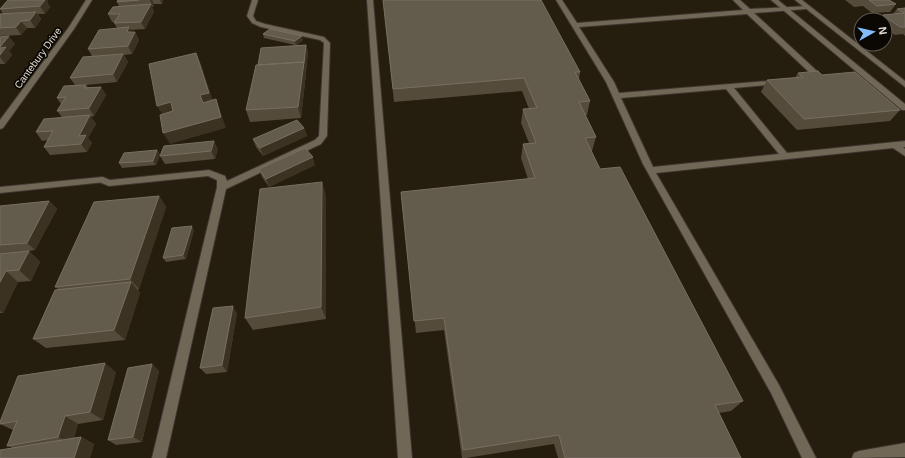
<svg xmlns="http://www.w3.org/2000/svg" width="905" height="458" font-family="Arial,sans-serif">
  <style>
    .lines { fill: none; stroke-linecap: round; stroke-linejoin: round }
    .lane-casing { stroke: #3d362f; stroke-width: 2 }
    .street-casing { stroke: #3d362f; stroke-width: 2 }
    .secondary-casing { stroke: #3d362f; stroke-width: 2 }
    .lane { fill: #716756; fill-rule: evenodd }
    .street { fill: #716756; fill-rule: evenodd }
    .secondary { fill: #716756; fill-rule: evenodd }
    .wall { fill: #544b3b }
    .shaded-wall { fill: #3b3222 }
    .building { fill: #635b4c; stroke: #776f61 }
    .labels { text-anchor: middle; dominant-baseline: central; stroke-width: 3.5; stroke-linejoin: round; paint-order: stroke }
    .far-street-label { font-size: 10px; fill: #e3ded4; stroke: #0b0803 }
  </style>
  <rect width="100%" height="100%" fill="#251d0e"/>
  <g class="lines">
    <defs>
      <path id="lane" d="M252 0H258L253 16 256 21 265 24 324 37 330 43 327 136 321 144 226 189 166 458H152L217 187V180L208 176 109 186 99 182 97 180 102 177 110 180 209 170 225 176 227 181 315 140 319 136 324 43 320 40 261 27 252 23 247 16Z
        M367 0H373L412 458H398Z
        M556 0H562L577 23 743 10 733 0H740L750 9 808 6 809 7 806 9 754 13 817 71 818 73C814 80 812 83 803 81V77H808L810 73 747 14 579 27 614 82 619 93 781 80V84H778L734 88 787 153 905 141V147H903L905 149V156L893 148 656 173 779 385 816 458H802L771 393 643 164 606 82ZM726 89 779 154 653 167 621 98Z
        M905 443V457L852 458 854 453 859 451Z"/>
      <path id="street" d="M86 0H92L74 29 3 128 0 129V120L69 27Z
        M102 177 105 178 107 180 105 182 0 193V187Z"/>
      <path id="secondary" d="M771 0H778L905 104V110H902Z
        M795 0H802L905 81V87Z"/>
    </defs>
    <use href="#lane" class="lane-casing"/>
    <use href="#street" class="street-casing"/>
    <use href="#secondary" class="secondary-casing"/>
    <use href="#lane" class="lane"/>
    <use href="#street" class="street"/>
    <use href="#secondary" class="secondary"/>
  </g>
  <path class="wall" d="M8 0H48L47 2 50 7 45 14H38L41 19 35 28H27L21 35 0 36V14H3L0 9Z
    M118 0H163L162 4H154L153 7H152L154 12 145 29 130 30 131 32H135L139 40 132 54 124 55 128 62 117 82 86 85 88 87H101L106 95 94 116 91 117 96 124 88 138 92 143 87 152 50 155 44 147 48 140 42 141 36 132 62 117 57 111 61 104 57 98 75 85 70 78 92 56 88 49 117 28 114 23 115 22H112L108 14 119 6 117 2Z
    M383 0 580 72 579 79 590 101 587 115H585L596 137 592 151H591L600 169 743 401 731 411 719 413 741 458H558L554 444 466 458H462L444 330 416 333 401 192 528 179 521 158 523 144 529 143 521 123 523 109H529L522 91 394 102Z
    M845 0H889L896 4 890 12 872 13 863 6 854 7Z
    M905 8V36L903 34 895 35 885 28V20H879L883 15 893 14 897 9Z
    M263 34 303 40 297 45H306L308 52 306 71V73L301 118 250 122 246 110 295 45 264 38Z
    M0 37 15 44 9 51 12 55 5 64H0Z
    M798 73 822 75 900 110 890 121 797 130 761 92 767 80 795 78Z
    M304 128 307 136 263 156 256 147 253 139Z
    M218 149 215 159 165 164 160 156Z
    M157 150 160 155 156 165 122 168 119 163Z
    M315 165 269 187 262 177 259 169Z
    M326 195V319L253 330 245 318Z
    M159 196 166 207 139 289 138 290 140 293 125 340 46 348 33 339 58 289 55 287Z
    M49 201 57 209 35 250 29 251 40 262 31 281 18 282 3 313H0V254L25 251 0 254V206Z
    M194 230 186 259 166 262 163 258Z
    M237 313 227 372 206 374 200 368Z
    M152 364 159 371 142 442 116 445 108 440Z
    M116 372 103 420 78 424 74 438 81 437 94 444 90 458H0L13 448 7 446 13 430 0 424V422Z"/>
  <path class="shaded-wall" d="M38 0H48L47 2 50 7 45 14 40 6Z
    M150 0H152L154 4 153 7Z
    M160 0H163L162 4Z
    M151 4 154 12 145 29 141 22Z
    M36 12 41 19 35 28 30 20Z
    M21 21 27 28 21 35 16 27Z
    M129 27 133 35 127 32Z
    M135 32 139 40 132 54 128 46Z
    M9 36 15 44 9 51 12 55 5 64 0 57V47Z
    M302 36 303 40 296 46 295 41Z
    M306 45 308 52 306 71 304 63Z
    M196 53 201 64 214 104 203 103 200 95Z
    M123 54 128 62 117 82 113 74Z
    M304 62 306 73 301 118 298 107Z
    M101 87 106 95 94 116 89 108Z
    M216 99 220 111 226 128 170 144 163 133Z
    M171 102 177 114 164 117 157 106Z
    M90 115 96 124 88 138 92 143 87 152 81 144 79 136Z
    M304 128 307 136 263 156 260 148Z
    M214 141 218 149 215 159 211 151Z
    M157 150 160 155 156 165 153 161Z
    M313 157 315 165 269 187 266 179Z
    M322 182 326 195V319L321 307Z
    M159 196 166 207 139 289 130 279Z
    M49 201 57 209 35 250 27 243Z
    M192 226 194 230 186 259 183 255Z
    M29 251 40 262 31 281 19 270Z
    M6 271 18 282 3 313 0 311V282Z
    M131 282 140 293 125 340 114 330Z
    M233 306 237 313 227 372 222 365Z
    M105 363 116 372 103 420 90 412Z
    M152 364 159 371 142 442 133 437Z
    M65 416 78 424 72 444 58 437Z
    M81 437 94 444 90 458H74Z"/>
  <path class="building" d="M8 0H45L40 6 0 9Z
    M118 0H139L117 2Z
    M383 0H541L580 72H575L590 101 579 102 596 137 585 138 600 169 620 167 743 401 715 405 741 458H565L559 435 463 450 444 318 414 321 401 192 535 178 523 144 536 143 523 109 537 108 524 78 393 89Z
    M869 0H889L896 4 877 6Z
    M151 4 141 22 114 23 120 14H108L113 7Z
    M905 8V27H900L883 15 904 13 897 9Z
    M36 12 30 20 21 21 16 27 0 28V23L1 22H0V14Z
    M129 27 127 32H135L128 46 88 49 99 30Z
    M270 29 302 36 295 41 263 34Z
    M9 36 0 47V37Z
    M306 45 304 63H303L304 62 258 65 261 48Z
    M6 47 0 55V48Z
    M196 53 209 93 200 95 203 103 216 99 221 117 163 133 160 115 173 111 171 102 157 106 149 64Z
    M123 54 113 74 70 78 83 57Z
    M304 62 298 107 246 110 256 65Z
    M818 71 822 75 855 72 900 110 804 119 767 80 803 77 798 73Z
    M86 85 84 88 101 87 89 108 57 111 66 97 57 98 64 86Z
    M90 115 79 136 86 135 81 144 44 147 53 131 36 132 44 119Z
    M297 120 304 128 260 148 253 139Z
    M214 141 211 151 160 156 164 146Z
    M305 148 313 157 266 179 259 169Z
    M157 150 153 161 119 163 124 153Z
    M322 182 321 307 245 318 260 189Z
    M159 196 130 279 55 287 94 202Z
    M49 201 27 243 0 245V206Z
    M192 226 183 255 163 258 172 228Z
    M29 251 19 270 6 271 0 282V254Z
    M131 282 114 330 33 339 55 290Z
    M233 306 222 365 200 368 213 308Z
    M105 363 90 412 65 416 58 437 7 446 17 421 0 424V422L18 376Z
    M152 364 133 437 108 440 128 368Z
    M81 437 74 458H0V450Z"/>
  <g class="labels">
    <g class="far-street-label">
      <text transform="translate(38 58) rotate(-54)">Cantebury Drive</text>
    </g>
  </g>
  <g transform="translate(873 32) rotate(82)"><circle r="19" fill="#0b0803" stroke="#615e57"/>
  <path d="M0-3L7 15L0 10L-7 15Z" fill="#83bcfb"/>
  <text y="-6" font-size="11" font-weight="bold" text-anchor="middle" fill="#e3ded4">N</text>
  </g>
</svg>
